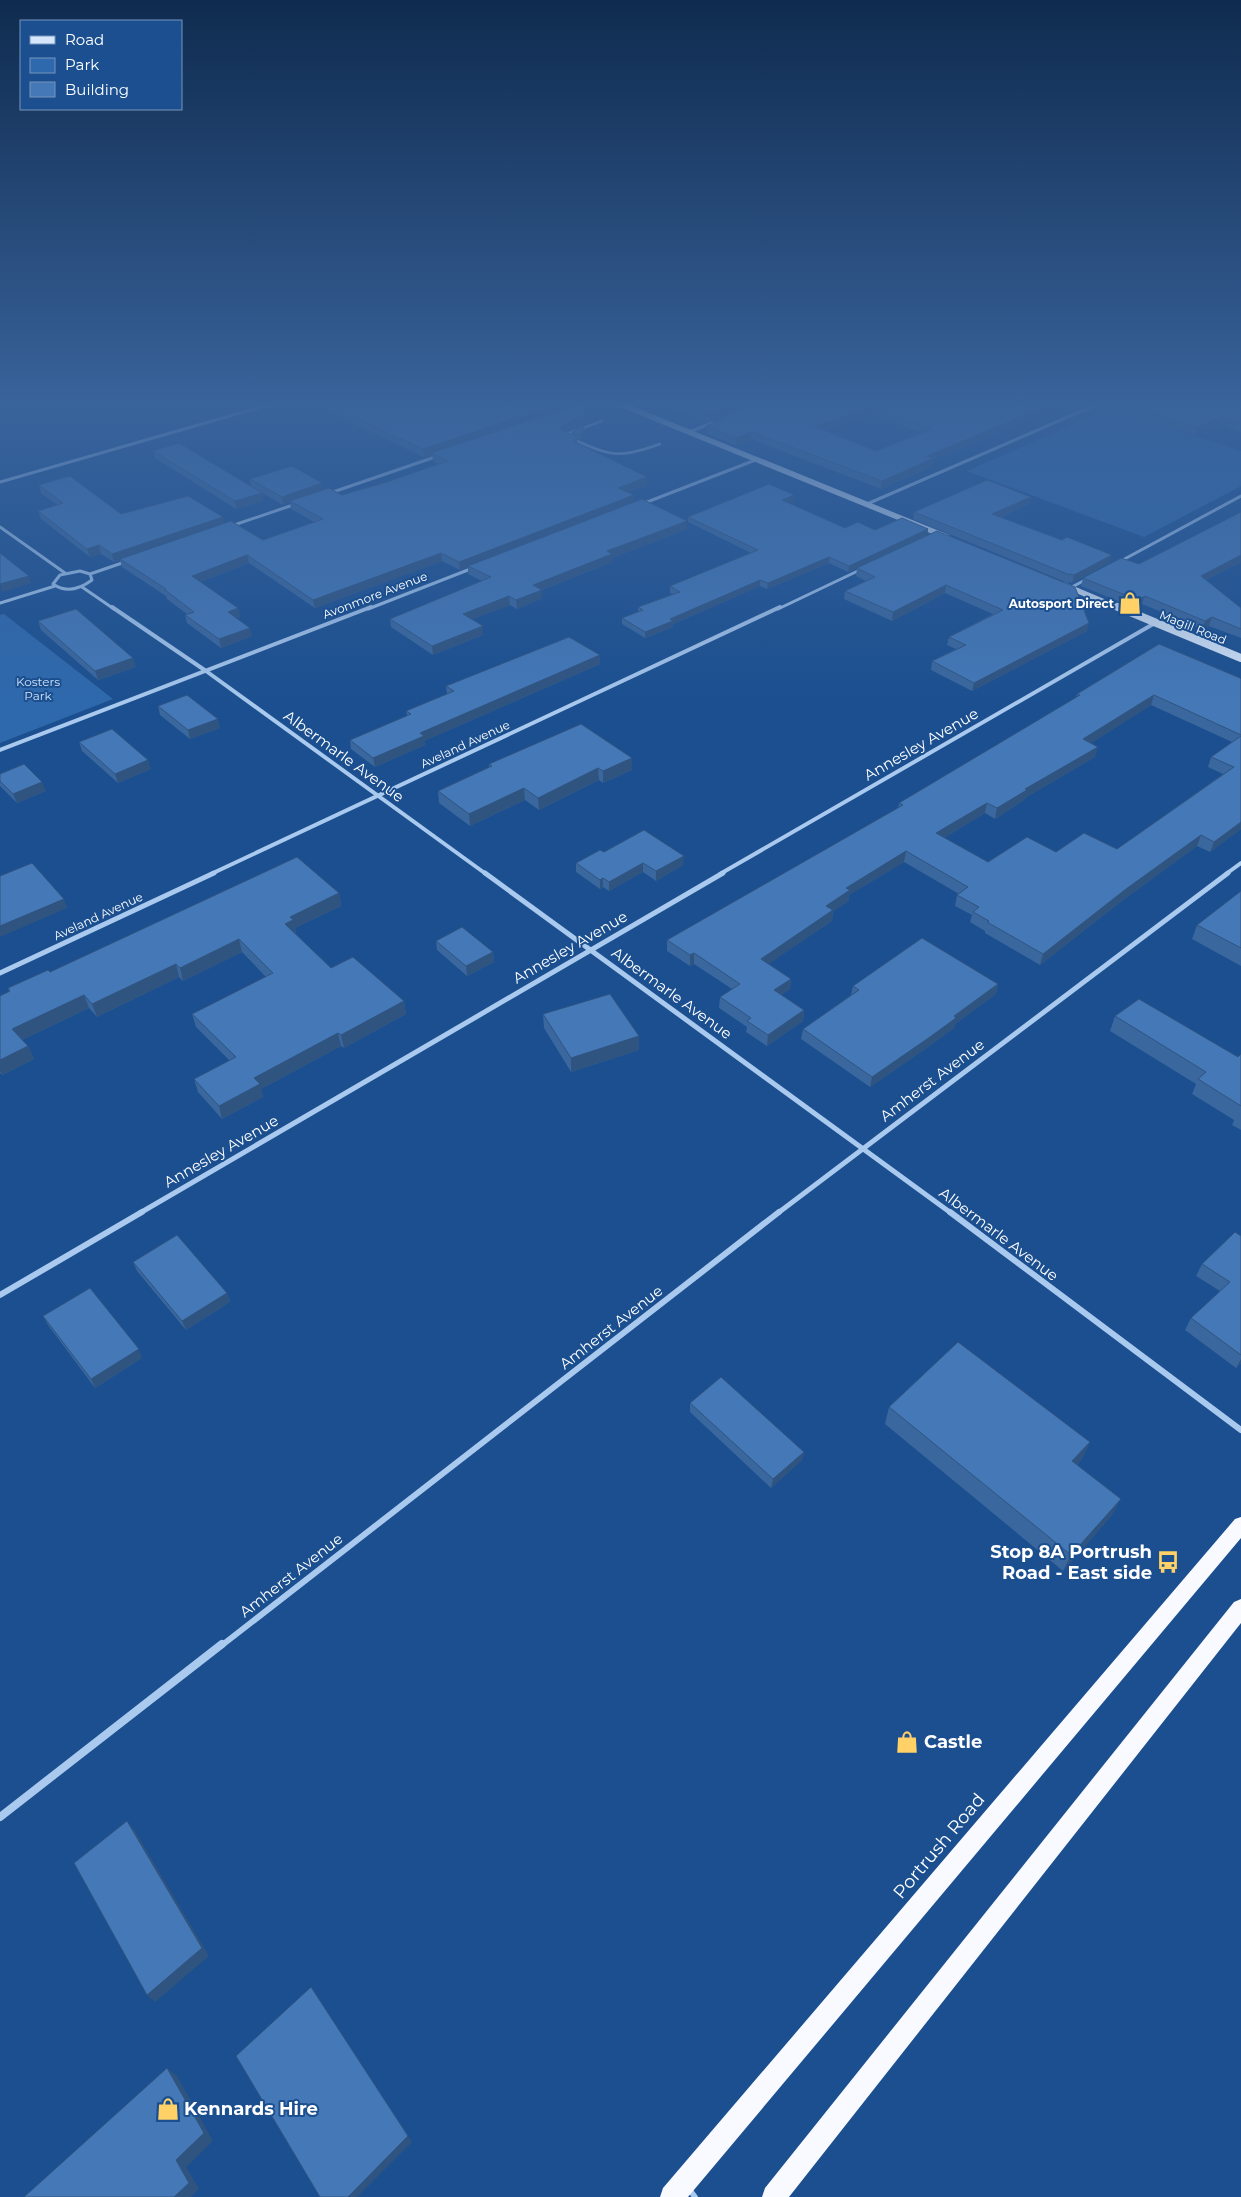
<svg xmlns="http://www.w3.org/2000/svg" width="1241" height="2197" font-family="Montserrat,sans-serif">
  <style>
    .green { fill: #2e69ad }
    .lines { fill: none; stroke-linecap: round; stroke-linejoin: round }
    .service-far1 { stroke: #a9c9ee; stroke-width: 2.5 }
    .service { stroke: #a9c9ee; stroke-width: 5.5 }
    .minor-far4 { stroke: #a9c9ee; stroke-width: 3 }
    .minor-far3 { stroke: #a9c9ee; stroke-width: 4 }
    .minor-far2 { stroke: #a9c9ee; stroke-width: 5 }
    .minor-far1 { stroke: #a9c9ee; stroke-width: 6 }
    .minor { stroke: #a9c9ee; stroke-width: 8 }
    .secondary-far1 { stroke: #d6e6fa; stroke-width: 5.5 }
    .secondary { stroke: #d6e6fa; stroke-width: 8 }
    .trunk { fill: #f8faff; fill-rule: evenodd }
    .wall { fill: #3a679d; fill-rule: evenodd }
    .shaded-wall { fill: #305480 }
    .building { fill: #4478b7; stroke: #305480; fill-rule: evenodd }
    .labels { text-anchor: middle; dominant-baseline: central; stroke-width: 4; stroke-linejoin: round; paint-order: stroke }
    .far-street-label { font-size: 12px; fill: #fff; stroke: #1b4f8f }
    .far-poi-label { font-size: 12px; font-weight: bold; fill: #fff; stroke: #1b4f8f; text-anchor: end }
    .far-park-label { font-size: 12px; fill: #cfe3fa; stroke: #1b4f8f }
    .street-label { font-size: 15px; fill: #fff; stroke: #1b4f8f }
    .near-poi-label { font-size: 18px; font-weight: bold; fill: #fff; stroke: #1b4f8f; text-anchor: start }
    .near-street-label { font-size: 18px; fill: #fff; stroke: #1b4f8f }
  </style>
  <rect width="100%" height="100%" fill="#1b4f8f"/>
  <path class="green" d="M1111 408 1241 451V486L1144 537 967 471Z
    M4 614 113 699 0 743V615Z"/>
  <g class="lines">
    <path class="service-far1" d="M564 435 602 421
      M575 440C612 457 621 458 660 444"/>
    <path class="service" d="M689 2189 695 2197"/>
    <path class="minor-far4" d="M571 410 602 400
      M689 432 712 423
      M0 482 285 400
      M330 493 438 456
      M642 504 758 459
      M867 504 1107 400
      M231 526 296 504
      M0 527 65 573
      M1119 562 1241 496
      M80 571 90 574 92 580C80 589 66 593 53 584L60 575Z
      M90 574 125 562
      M82 587 114 609
      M1070 588 1087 579
      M0 603 55 586
      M368 609 473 568
      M778 609 862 569"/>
    <path class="minor-far3" d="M112 607 206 671 486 874
      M0 750 371 607
      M211 874 780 607
      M720 874 1155 623
      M1226 874 1241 863"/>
    <path class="minor-far2" d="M485 873 951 1213
      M0 973 214 873
      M140 1213 723 873
      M778 1213 1228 873"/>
    <path class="minor-far1" d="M950 1212 1241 1430
      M0 1295 142 1212
      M221 1646 779 1212"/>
    <path class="minor" d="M0 1817 222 1644"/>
    <path class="secondary-far1" d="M610 400 947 537
      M1064 585 1121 609"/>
    <path class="secondary" d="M1118 607 1241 658"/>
    <path class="trunk" d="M1241 1517V1538L688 2197H660L663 2188 1235 1519Z
      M1241 1599V1623L789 2197H762L765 2188 1234 1602Z"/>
  </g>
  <path class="wall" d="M322 400H555L562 410 588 421 566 432 572 435V432L584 431 580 439 577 438V444L647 485 628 492 634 502 687 521V529L612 558V562L542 590V598L517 609 510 605 472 619 483 626V635L433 655 391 627 390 619 482 581 468 574V567L460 570 442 561 315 608 249 563 200 582 238 608 240 617 237 618 252 636 221 648 187 623 185 615 187 614 167 599 166 596 122 567 120 560 114 562 101 554 90 557 41 519 38 511 57 505 41 493 39 485 121 514 223 517 224 523 263 540 314 522 291 509 290 502 283 505 262 493 263 501 236 509 155 458 153 451 251 486 250 479 323 490 342 495 387 482 439 464 433 461 432 454 424 457 323 409 322 402H323Z
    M644 400H1077L933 460 932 466 881 489 751 439 736 445 706 433V426L719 421V417L726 415 709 421 664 405 661 406ZM873 414 921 433 876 451 824 430Z
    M1106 400H1241V432L1219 424 1195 435 1105 405Z
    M794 495V501L789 503 845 528 875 530 928 529 927 535 848 572 829 563 767 589 760 586 673 624V627L645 638 622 624V618L638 612V607L673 594 670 593V586L751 553 688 522V517Z
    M1031 497 1029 504 1001 517 1110 562 1072 583 1069 582 1068 583 913 519 914 512Z
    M1241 512V562L1206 580 1241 608V638L1209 626 1203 629 1142 604 1135 608 1081 586 1083 578 1139 564Z
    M937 531 1087 631 972 691 931 670 932 661 956 649 947 645 949 637 993 614 945 593 892 621 844 599 845 591 866 581 856 576 857 568Z
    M38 621 136 667 98 680 41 630Z
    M600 655V664L424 741 425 745 375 767 351 749 350 740 407 716 406 711 447 694 446 686Z
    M1241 679V829L1210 852 1197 846 1123 900 1040 965 985 933V931L970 922 972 915 955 906 957 895 959 894 904 862 849 895V901L833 911 832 921 768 964 791 979 790 989 781 995 804 1010 803 1021 767 1046 746 1032 747 1027 719 1008 720 997 732 989 694 964 690 966 667 951V940L898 808 899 803 1076 698 1077 694ZM1151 705 1232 742 1211 757 1208 767 1223 774 1117 849 1056 852 988 862 944 838 985 813 995 819 1024 800 1025 798 1095 757 1091 743Z
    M158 706 220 728 190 739 160 715Z
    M79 742 151 769 118 783 82 751Z
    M632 758V770L603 783 599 780 539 810 525 800 470 826 439 803 438 791 489 767V764Z
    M0 774 46 791 17 803 0 786Z
    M604 852 683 865 656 881 643 872 609 891 603 887 600 889 576 872V863Z
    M1241 891V966L1192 939 1197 925Z
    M339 893 341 906 295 928 296 933H295L331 968 404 1001 406 1014 344 1048 341 1046 261 1089 263 1097 222 1119 198 1092 194 1079 230 1061 196 1027 192 1014 266 977 242 952 183 981 179 977 97 1017 89 1008 22 1040 28 1046 34 1059 2 1075 0 1073V996L9 992 8 988 50 972Z
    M436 941 493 952 494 962 467 976 437 950Z
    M998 984 996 994 955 1024 954 1028 928 1047 870 1087 801 1039 803 1029 851 995 853 986Z
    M543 1014 639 1050 571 1072 544 1028Z
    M1115 1016 1238 1057 1241 1054V1130L1232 1125 1234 1120 1192 1094 1196 1084 1110 1031Z
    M1241 1236V1363L1236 1368 1185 1330 1191 1318 1220 1291 1196 1276 1202 1264Z
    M133 1262 227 1293 230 1302 186 1330 137 1271Z
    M43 1316 142 1358 95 1388 48 1325Z
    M690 1403 804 1452 802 1460 771 1488 690 1412Z
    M889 1407 1090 1442 1082 1459 1077 1465 1112 1515 1063 1571 885 1424Z"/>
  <path class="shaded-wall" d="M661 400H664V405L661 406Z
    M748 400H767L709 421V414Z
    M1061 400H1077L933 460 932 466 881 489 882 481 927 456Z
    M562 403V410L424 457 423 449Z
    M874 407 873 414 813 434 814 426Z
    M588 413V421L561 434V426Z
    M1222 417 1219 424 1195 435 1197 427Z
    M584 427V431L580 439V435Z
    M752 432 751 439 736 445 737 438Z
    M647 477V485L618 496V488Z
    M322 483 323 491 290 501V502L283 505 282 497Z
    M262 493 263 501 236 509 235 501Z
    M634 495V503L468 566V567L460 570 459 562Z
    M794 495V501L782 506V500Z
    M1031 497 1029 504 991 521 992 514Z
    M223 517 225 525 120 559V560L114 562 112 554Z
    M687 521V529L612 558V562L534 593 533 585 607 551Z
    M928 529 927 535 848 572 849 566Z
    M99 545 101 554 90 557 87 549Z
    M441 553 442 561 315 608 313 600Z
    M247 555 249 563 194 584 192 576Z
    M1112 555 1110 562 1072 583 1074 575Z
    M1241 555V562L1198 584 1201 576Z
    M829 557V563L767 589 768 583Z
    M29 576 31 583 2 592 0 584Z
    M760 580V586L673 624V627L645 638V632L670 619Z
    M946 585 945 593 892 621 893 612Z
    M542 590V598L517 609 516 600Z
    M509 596 510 605 463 623V614Z
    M1145 596 1142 604 1135 608 1138 600Z
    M238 608 240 617 230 621 228 612Z
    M1212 617 1209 626 1203 629 1205 621Z
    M1089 623 1087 631 972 691 974 683Z
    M483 626V635L433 655 432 646Z
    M250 628 252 636 221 648 219 639Z
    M600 655V664L424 741 425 745 375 767 373 758 420 733Z
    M133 658 136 667 98 680 95 671Z
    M1154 695 1151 705 1081 750 1083 739Z
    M218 719 220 728 190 739 188 730Z
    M1098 747 1095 757 1025 798 1024 800 995 819 997 808 1025 789Z
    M632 758V770L603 783V771Z
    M148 760 151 769 118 783 115 774Z
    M598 768 599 780 539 810 538 798Z
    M42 782 46 791 17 803 13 794Z
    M524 788 525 800 470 826 469 814Z
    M987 803 985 813 934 844 936 833Z
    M1241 822V829L1210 852 1214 842Z
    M1201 835 1197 846 1123 900 1040 965 1043 954 1126 889Z
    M906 851 904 862 849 895V901L833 911 832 921 760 970 761 959 826 906 846 888Z
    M684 856 683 865 656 881V871Z
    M643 863V872L609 891V882Z
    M603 878V887L600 889V880Z
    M339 893 341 906 295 928 296 933 288 937 285 924 290 917Z
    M64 899 67 908 0 937V926Z
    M239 939 242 952 183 981 180 968Z
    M493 952 494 962 467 976 466 966Z
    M694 953V964L690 966V955Z
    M176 964 179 977 97 1017 92 1004Z
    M791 979 790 989 772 1001 774 990Z
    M998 984 996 994 955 1024 954 1028 928 1047 870 1087 872 1077Z
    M84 995 89 1008 18 1042 12 1029Z
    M404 1001 406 1014 344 1048 341 1035Z
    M804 1010 803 1021 767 1046 768 1035Z
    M338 1033 341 1046 261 1089 263 1097 222 1119 219 1106 254 1078Z
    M639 1036V1050L571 1072V1058Z
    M28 1046 34 1059 2 1075 0 1071V1060Z
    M227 1293 230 1302 186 1330 182 1321Z
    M139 1349 142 1358 95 1388 91 1379Z
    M1241 1359V1363L1236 1368Z
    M1090 1442 1082 1459 1065 1478 1072 1461Z
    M804 1452 802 1460 771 1488 773 1479Z
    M1121 1499 1112 1515 1063 1571 1071 1555Z
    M127 1821 135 1831 209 1956 155 2002 147 1995Z
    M311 1987 412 2142 357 2197H348Z
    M167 2068 177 2076 213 2141 186 2167 199 2189 191 2197H174L176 2160Z"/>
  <path class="building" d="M326 400H555L562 403 423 449 322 402 327 401Z
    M670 400H748L709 414Z
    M766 400H1061L927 456 934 458 882 481 752 432 737 438 706 426 724 419 719 417ZM874 407 931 429 876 451 814 426Z
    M1113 400H1241V423L1222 417 1197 427Z
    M572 406 588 413 561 426 562 430 577 437 575 442 647 477 618 488 634 495 459 562 441 553 313 600 247 555 192 576 238 608 228 612 250 628 219 639 185 615 194 612 165 590 166 589 120 559 231 521 263 540 323 519 290 501 329 488 342 495 387 482 448 461 432 453Z
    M584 427 580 435 572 432Z
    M179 443 262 493 235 501 153 451Z
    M292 466 322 483 282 497 250 479Z
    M70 476 121 514 188 496 223 517 112 554 99 545 87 549 38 511 63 503 39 485Z
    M987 480 1031 497 992 514 1062 540 1067 537 1112 555 1074 575 1070 574V575L914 512Z
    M769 484 794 495 782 500 845 528 858 522 875 530 902 518 928 529 849 566 829 557 768 583 760 580 670 619 673 621 645 632 622 618 643 610 638 607 680 592 670 586 758 550 688 517Z
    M642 499 687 521 607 551 612 554 533 585 542 590 516 600 509 596 463 614 483 626 432 646 390 619 491 577 468 566Z
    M1241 512V555L1201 576 1241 608V629L1212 617 1205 621 1145 596 1138 600 1083 578 1121 558 1139 564Z
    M937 531 1075 587 1089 623 974 683 932 661 966 645 949 637 1003 610 946 585 893 612 845 591 875 577 857 568Z
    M0 553 29 576 0 584Z
    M76 609 133 658 95 671 38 621Z
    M569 637 600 655 420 733 424 736 373 758 350 740 411 714 406 711 454 691 446 686Z
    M1159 644 1240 678 1241 679V735L1154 695 1083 739 1098 747 1025 789 1027 790 997 808 987 803 936 833 988 862 1027 837 1056 852 1084 833 1117 849 1234 767 1211 757 1241 736V822L1214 842 1201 835 1126 889 1043 954 987 922 989 921 973 912 979 907 957 895 968 887 906 851 846 888 850 890 826 906 833 910 761 959 791 979 774 990 804 1010 768 1035 747 1021 751 1018 720 997 740 984 694 953 690 955 667 940 903 805 899 803 1080 695 1077 694Z
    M187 695 218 719 188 730 158 706Z
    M581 724 632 758 603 771 598 768 538 798 524 788 469 814 438 791 492 766 489 764Z
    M112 729 148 760 115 774 79 742Z
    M24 764 42 782 13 794 0 781V774Z
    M644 830 684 856 656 871 643 863 609 882 603 878 600 880 576 863 600 850 604 852Z
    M297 857 339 893 290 917 293 920 285 924 331 968 353 957 404 1001 341 1035 338 1033 254 1078 260 1084 219 1106 194 1079 236 1057 192 1014 273 973 239 939 180 968 176 964 92 1004 84 995 12 1029 28 1046 0 1060V996L10 991 8 988 48 970 50 972Z
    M32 863 64 899 0 926V876Z
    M1241 891V948L1197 925Z
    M462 927 493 952 466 966 436 941Z
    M922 938 998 984 954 1016 956 1018 930 1037 872 1077 803 1029 859 990 853 986Z
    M610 994 639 1036 571 1058 543 1014Z
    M1139 999 1238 1057 1241 1054V1106L1198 1079 1206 1072 1115 1016Z
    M1235 1232 1241 1236V1355L1191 1318 1230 1282 1202 1264Z
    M177 1235 227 1293 182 1321 133 1262Z
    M90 1288 139 1349 91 1379 43 1316Z
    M958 1342 1090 1442 1072 1461 1121 1499 1071 1555 889 1407Z
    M721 1377 804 1452 773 1479 690 1403Z
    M127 1821 202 1948 147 1995 74 1863Z
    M311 1987 408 2136 348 2197H320L236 2056Z
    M167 2068 204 2133 176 2160 189 2183 174 2197H24Z"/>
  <linearGradient id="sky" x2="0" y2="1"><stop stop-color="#0f2b4f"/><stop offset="0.57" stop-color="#39639b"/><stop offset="1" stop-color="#39639b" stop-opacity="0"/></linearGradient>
  <rect width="1241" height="707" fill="url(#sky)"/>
  <defs>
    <symbol id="shop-bare" viewBox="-9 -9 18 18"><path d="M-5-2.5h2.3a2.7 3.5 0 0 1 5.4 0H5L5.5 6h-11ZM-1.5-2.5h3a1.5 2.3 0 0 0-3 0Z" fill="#ffd166" stroke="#1b4f8f" stroke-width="2.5" paint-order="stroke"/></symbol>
    <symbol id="bus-bare" viewBox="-9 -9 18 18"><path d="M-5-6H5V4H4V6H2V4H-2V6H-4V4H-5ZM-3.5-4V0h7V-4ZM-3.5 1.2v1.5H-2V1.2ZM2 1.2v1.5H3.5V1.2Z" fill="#ffd166" stroke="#1b4f8f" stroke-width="2.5" paint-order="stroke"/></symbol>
  </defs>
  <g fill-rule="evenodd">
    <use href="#shop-bare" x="1114" y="587" width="32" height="32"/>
    <use href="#bus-bare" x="1152" y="1546" width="32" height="32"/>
    <use href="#shop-bare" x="891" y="1726" width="32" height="32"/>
    <use href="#shop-bare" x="152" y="2093" width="32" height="32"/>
  </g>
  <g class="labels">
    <g class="far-street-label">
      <text transform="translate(375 595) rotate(-21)">Avonmore Avenue</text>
      <text transform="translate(1193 627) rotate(22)">Magill Road</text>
      <text transform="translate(465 744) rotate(-25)">Aveland Avenue</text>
      <text transform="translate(98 916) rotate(-25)">Aveland Avenue</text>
    </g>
    <g class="far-poi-label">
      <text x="1114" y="603">Autosport Direct</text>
    </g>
    <g class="far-park-label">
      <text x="38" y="681">Kosters<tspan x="38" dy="14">Park</tspan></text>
    </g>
    <g class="street-label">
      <text transform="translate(921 744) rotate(-30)">Annesley Avenue</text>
      <text transform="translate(344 756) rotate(36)">Albermarle Avenue</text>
      <text transform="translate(570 947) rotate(-30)">Annesley Avenue</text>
      <text transform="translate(672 993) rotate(36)">Albermarle Avenue</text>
      <text transform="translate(932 1080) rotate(-37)">Amherst Avenue</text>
      <text transform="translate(221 1151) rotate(-30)">Annesley Avenue</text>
      <text transform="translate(999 1234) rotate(37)">Albermarle Avenue</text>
      <text transform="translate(611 1327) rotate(-38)">Amherst Avenue</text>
      <text transform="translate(291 1575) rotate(-38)">Amherst Avenue</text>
    </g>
    <g class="near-poi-label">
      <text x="1152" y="1552" text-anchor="end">Stop 8A Portrush<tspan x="1152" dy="21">Road - East side</tspan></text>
      <text x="924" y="1742">Castle</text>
      <text x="184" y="2109">Kennards Hire</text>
    </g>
    <g class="near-street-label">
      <text transform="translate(939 1846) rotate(-50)">Portrush Road</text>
    </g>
  </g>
  <rect x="20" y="20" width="162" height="90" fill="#1b4f8f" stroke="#7695bc"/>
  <rect x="30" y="36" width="25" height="8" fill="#d6e6fa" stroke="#7695bc"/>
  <text x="65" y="45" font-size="15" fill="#ffffff">Road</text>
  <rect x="30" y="58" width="25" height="15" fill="#2e69ad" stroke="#7695bc"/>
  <text x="65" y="70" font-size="15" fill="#ffffff">Park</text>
  <rect x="30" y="82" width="25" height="15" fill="#4478b7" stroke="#7695bc"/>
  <text x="65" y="95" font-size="15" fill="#ffffff">Building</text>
</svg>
